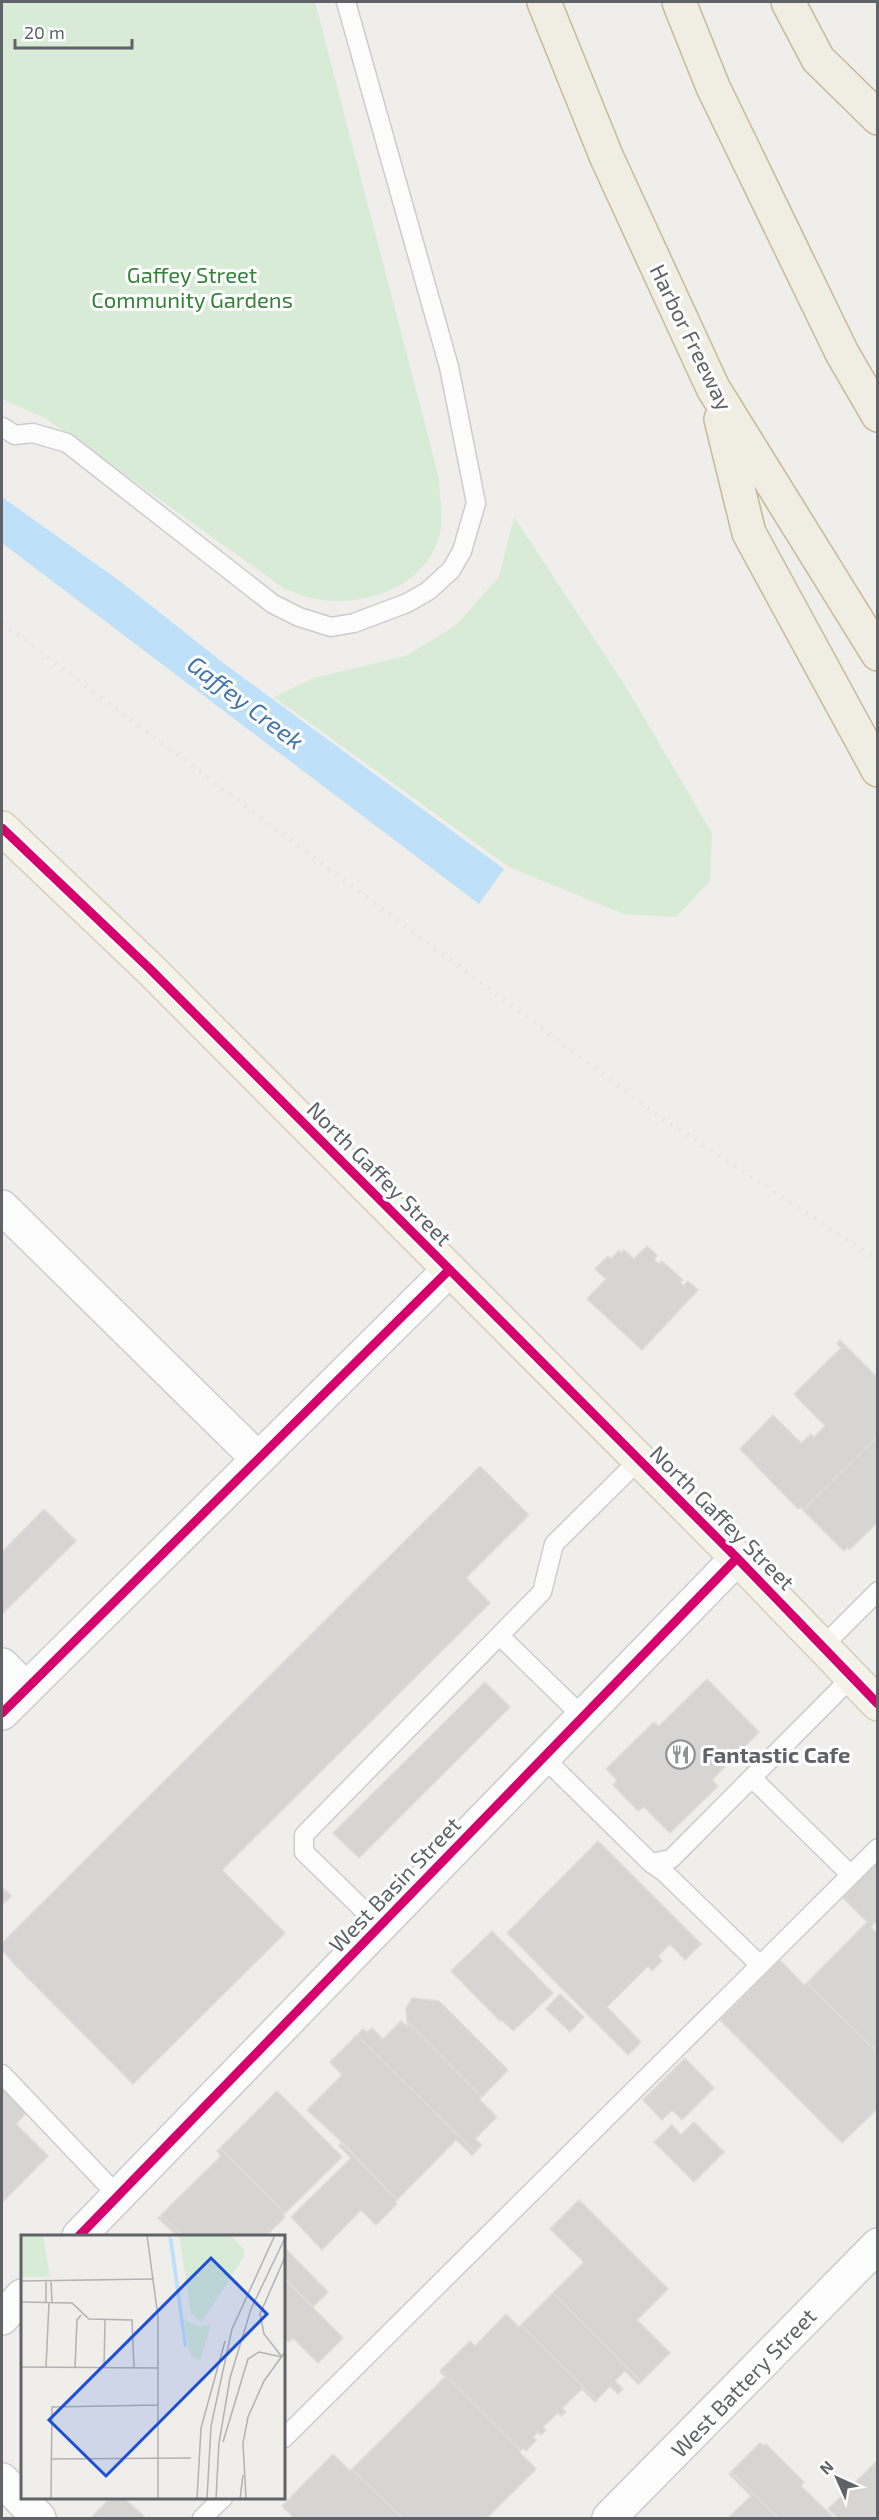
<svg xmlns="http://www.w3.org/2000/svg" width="879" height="2520" font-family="'Exo 2',sans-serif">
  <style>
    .green { fill: #d8ebd6 }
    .water { fill: #bfe0f9 }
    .building { fill: #d6d5d3; stroke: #deddd9; stroke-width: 1.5 }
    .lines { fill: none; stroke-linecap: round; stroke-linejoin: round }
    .service-casing { stroke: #cbcccc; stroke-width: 21 }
    .minor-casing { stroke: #cbcccc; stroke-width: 36 }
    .primary-casing { stroke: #d7ceb8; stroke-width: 36 }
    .motorway-casing { stroke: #c8b996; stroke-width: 36 }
    .service { stroke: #fdfcfc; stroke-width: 18 }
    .minor { stroke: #fdfcfc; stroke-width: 33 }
    .primary { stroke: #f4f2e9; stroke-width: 33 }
    .motorway { stroke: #f0ede3; stroke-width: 33 }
    .rail { stroke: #e4e4e4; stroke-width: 4.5; stroke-dasharray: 1.5 8; stroke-linecap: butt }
    .cycleway-casing { stroke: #fff; stroke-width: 13 }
    .cycleway { stroke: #d6006c; stroke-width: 9 }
    .labels { text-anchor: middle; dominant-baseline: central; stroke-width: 6; stroke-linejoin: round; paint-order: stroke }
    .park-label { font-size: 22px; fill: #348238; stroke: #fff }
    .street-label { font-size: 22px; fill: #5f6368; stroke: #fff }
    .poi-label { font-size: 22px; font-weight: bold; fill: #5f6368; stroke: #fff; text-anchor: start }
    .water-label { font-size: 24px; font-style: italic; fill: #4174aa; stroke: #fff }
    .inset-road { fill: none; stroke: #b1b2b2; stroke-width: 1.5 }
    .view { fill: #1d4ed8; fill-opacity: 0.15; stroke: #1d4ed8; stroke-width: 3 }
    .inset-edge { fill: none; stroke: #5f6368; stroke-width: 3 }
  </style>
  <rect width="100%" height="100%" fill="#efeeea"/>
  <path class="green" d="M2 2H315L439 478C439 495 444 518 440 534 426 586 366 608 316 599 306 598 295 592 285 589L47 419 2 399Z
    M514 517 626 687 712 833 710 881 676 917 624 914 509 867 274 697 314 678 406 656 456 625 499 577Z"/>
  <path class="water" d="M2 497 121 582 226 665 504 869 479 904 2 543Z"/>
  <path class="building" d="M647 1246 657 1255 654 1259 659 1264 662 1261 683 1280 680 1282 684 1286 688 1281 698 1290 642 1350 587 1299 606 1279 595 1269 608 1256 611 1259 619 1250 622 1253 624 1250 634 1259Z
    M840 1340 878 1378V1436L803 1510 800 1507 798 1509 740 1449 773 1415 801 1443 811 1434 814 1437 825 1426 794 1394 841 1348 837 1344Z
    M878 1436V1522L849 1550 847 1547 844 1551 803 1510Z
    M480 1466 529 1515 466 1578 490 1603 222 1870 285 1933 133 2084 16 1966 2 1950V1943Z
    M44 1509 76 1541 2 1614V1552Z
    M707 1679 759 1732 712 1780 718 1786 670 1833 644 1807 638 1811 613 1785 617 1780 606 1769 654 1722 659 1726Z
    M485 1682 510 1707 359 1858 333 1833Z
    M598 1841 701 1944 685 1960 670 1944 658 1956 662 1961 652 1971 648 1966 607 2007 641 2042 628 2055 507 1933Z
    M878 1857V1920L871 1927 876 1932 878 1930V2053L807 1983 867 1922 843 1898 855 1885 852 1882Z
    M2 1887 11 1896 2 1905Z
    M492 1931 553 1993 513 2031 502 2020 500 2021 451 1971Z
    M780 1960 804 1985 807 1983 878 2053V2108L842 2143 720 2020Z
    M560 1994 584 2017 570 2032 546 2009Z
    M412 1998 439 2001 508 2070 482 2097 407 2022 406 2009Z
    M401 2021 407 2027V2022L482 2097 479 2099 497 2117 475 2139 482 2145 475 2152 357 2035 363 2029 367 2032 372 2028 383 2039Z
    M357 2035 475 2152 472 2155 456 2140 397 2200 342 2142 307 2110 342 2075 330 2062Z
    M685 2058 714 2088 682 2120 672 2110 662 2120 643 2100Z
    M2 2085 28 2111 16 2124 48 2156 2 2203Z
    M277 2091 342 2157 285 2213 220 2148Z
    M694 2122 724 2152 694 2182 654 2142 672 2125 681 2135Z
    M341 2143 397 2200 395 2202 397 2204 376 2225 361 2210 322 2250 291 2217 351 2158 339 2146Z
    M220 2148 285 2213 283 2215 285 2217 266 2236H183L161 2215 221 2156 217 2151Z
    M579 2200 668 2289 637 2320 670 2353 641 2382 553 2293 584 2262 550 2229Z
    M161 2215 183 2236H177L158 2218Z
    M284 2247 328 2292 313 2307 284 2277Z
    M284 2278 343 2338 318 2363 293 2338 289 2342 284 2337Z
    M553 2293 641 2382 638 2384 625 2371 615 2381 623 2389 618 2394 610 2386 597 2400 521 2325Z
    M506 2314 519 2327 521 2325 597 2400 595 2402 582 2389 562 2408 566 2412 561 2416 558 2413 543 2427 546 2430 541 2435 538 2432 533 2437 536 2440 526 2451 523 2448 521 2450 441 2370 470 2341 475 2346Z
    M441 2370 521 2450 519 2452 536 2469 487 2518H402L352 2469 445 2377 440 2372Z
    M760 2443 764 2446 766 2444 804 2482 801 2486 834 2518H778L731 2472Z
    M333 2454 350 2471 352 2469 402 2518H294L282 2506Z
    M878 2460V2518H838L828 2509Z
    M731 2472 778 2518H728L751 2496 729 2474Z
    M110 2498H124L146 2518H94L92 2517Z"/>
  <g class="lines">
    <defs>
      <path id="service" d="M2 427 15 435 33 433 67 443 273 604 299 617 331 627 354 623 407 603 428 591 451 570 462 551 476 503 449 367 346 2
        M500 1636 583 1717
        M823 1646 878 1591
        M544 1758 651 1863 664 1872 760 1965
        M752 1778 851 1875
        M651 1863 671 1859 851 1678
        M380 1926 304 1852V1835L542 1592 554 1544 639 1460
        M2 2074 118 2196
        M284 2438 878 1848
        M202 2518 223 2498"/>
      <path id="minor" d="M2 1207 257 1458
        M2 1665 26 1689
        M2 1713 449 1270
        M79 2236 737 1558
        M2 2318 22 2296
        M2 2480 39 2518
        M609 2518 878 2245"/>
      <path id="primary" d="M2 828 150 969 737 1558 878 1704"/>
      <path id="motorway" d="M544 2 607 158 713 388 878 654
        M679 2 713 87 842 353 878 415
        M788 2 818 59 878 118
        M721 419 749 533 878 770"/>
    </defs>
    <use href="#service" class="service-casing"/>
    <use href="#minor" class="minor-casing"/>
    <use href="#primary" class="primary-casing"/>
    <use href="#motorway" class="motorway-casing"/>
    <use href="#service" class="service"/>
    <use href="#minor" class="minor"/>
    <use href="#primary" class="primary"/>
    <use href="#motorway" class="motorway"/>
    <path class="rail" d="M2 623 653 1112 878 1260"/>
    <defs>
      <path id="cycleway" d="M2 828 150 969 737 1558 878 1704
        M2 1713 449 1270
        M79 2236 737 1558"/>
    </defs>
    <use href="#cycleway" class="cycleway-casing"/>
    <use href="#cycleway" class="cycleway"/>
  </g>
  <defs>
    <symbol id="restaurant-ring" viewBox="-11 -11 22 22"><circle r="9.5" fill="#fff" stroke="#919496" stroke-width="1.5"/><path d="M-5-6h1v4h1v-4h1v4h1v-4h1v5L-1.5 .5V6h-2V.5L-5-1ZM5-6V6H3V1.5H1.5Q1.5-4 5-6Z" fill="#919496"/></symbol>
  </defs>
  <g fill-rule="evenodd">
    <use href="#restaurant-ring" x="664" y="1738" width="33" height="33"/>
  </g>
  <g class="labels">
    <g class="park-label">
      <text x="192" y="274">Gaffey Street<tspan x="192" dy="25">Community Gardens</tspan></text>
    </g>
    <g class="street-label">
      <text transform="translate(692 337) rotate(64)">Harbor Freeway</text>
      <text transform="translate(380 1173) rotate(45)">North Gaffey Street</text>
      <text transform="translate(723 1517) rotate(45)">North Gaffey Street</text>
      <text transform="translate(394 1884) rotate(-46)">West Basin Street</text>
      <text transform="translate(743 2382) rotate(-46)">West Battery Street</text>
    </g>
    <g class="poi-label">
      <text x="702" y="1754">Fantastic Cafe</text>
    </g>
    <g class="water-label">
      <text transform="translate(246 702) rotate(37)">Gaffey Creek</text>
    </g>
  </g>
  <g transform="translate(21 2235)">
    <rect width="264" height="264" fill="#efeeea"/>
    <path d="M0 0H22L29 42H0ZM158 0H209L223 14 222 23 181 87 170 79ZM163 85 179 92 190 89 179 125 171 122 167 111Z" fill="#d8ebd6"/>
    <path d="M147 0 152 5 166 111 163 112Z" fill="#bfe0f9"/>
    <path class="inset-road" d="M126 0 137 82V264M0 46 133 44M25 46V68M30 46 31 68M0 67 51 68 68 84 111 85 113 133M261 122 243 99 239 79 264 22M0 132 137 133M25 132 28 68M54 133 56 85 60 80M83 133 84 84M202 207 227 124 238 117 261 122M30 224 170 223M30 264 31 172 137 170M176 264 180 193 204 106M186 264 190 191 211 94 254 0M195 264 198 208 209 143 230 74 264 3M219 264 222 240M225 264 222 208 227 182 243 146 264 117"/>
    <path class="view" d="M190 23 246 79 85 241 28 185Z"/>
    <rect width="264" height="264" class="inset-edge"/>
  </g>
  <rect width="879" height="2520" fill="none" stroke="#5f6368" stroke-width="6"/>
  <g transform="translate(837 2478) rotate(315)" stroke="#ffffff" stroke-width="4.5" paint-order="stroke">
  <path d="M0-4.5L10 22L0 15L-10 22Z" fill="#5f6368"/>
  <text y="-9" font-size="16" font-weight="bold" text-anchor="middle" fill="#5f6368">N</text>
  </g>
  <path d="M15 39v9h117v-9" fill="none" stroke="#5f6368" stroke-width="3"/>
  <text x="24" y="39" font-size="18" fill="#5f6368" stroke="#ffffff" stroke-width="4.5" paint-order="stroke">20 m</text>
</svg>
